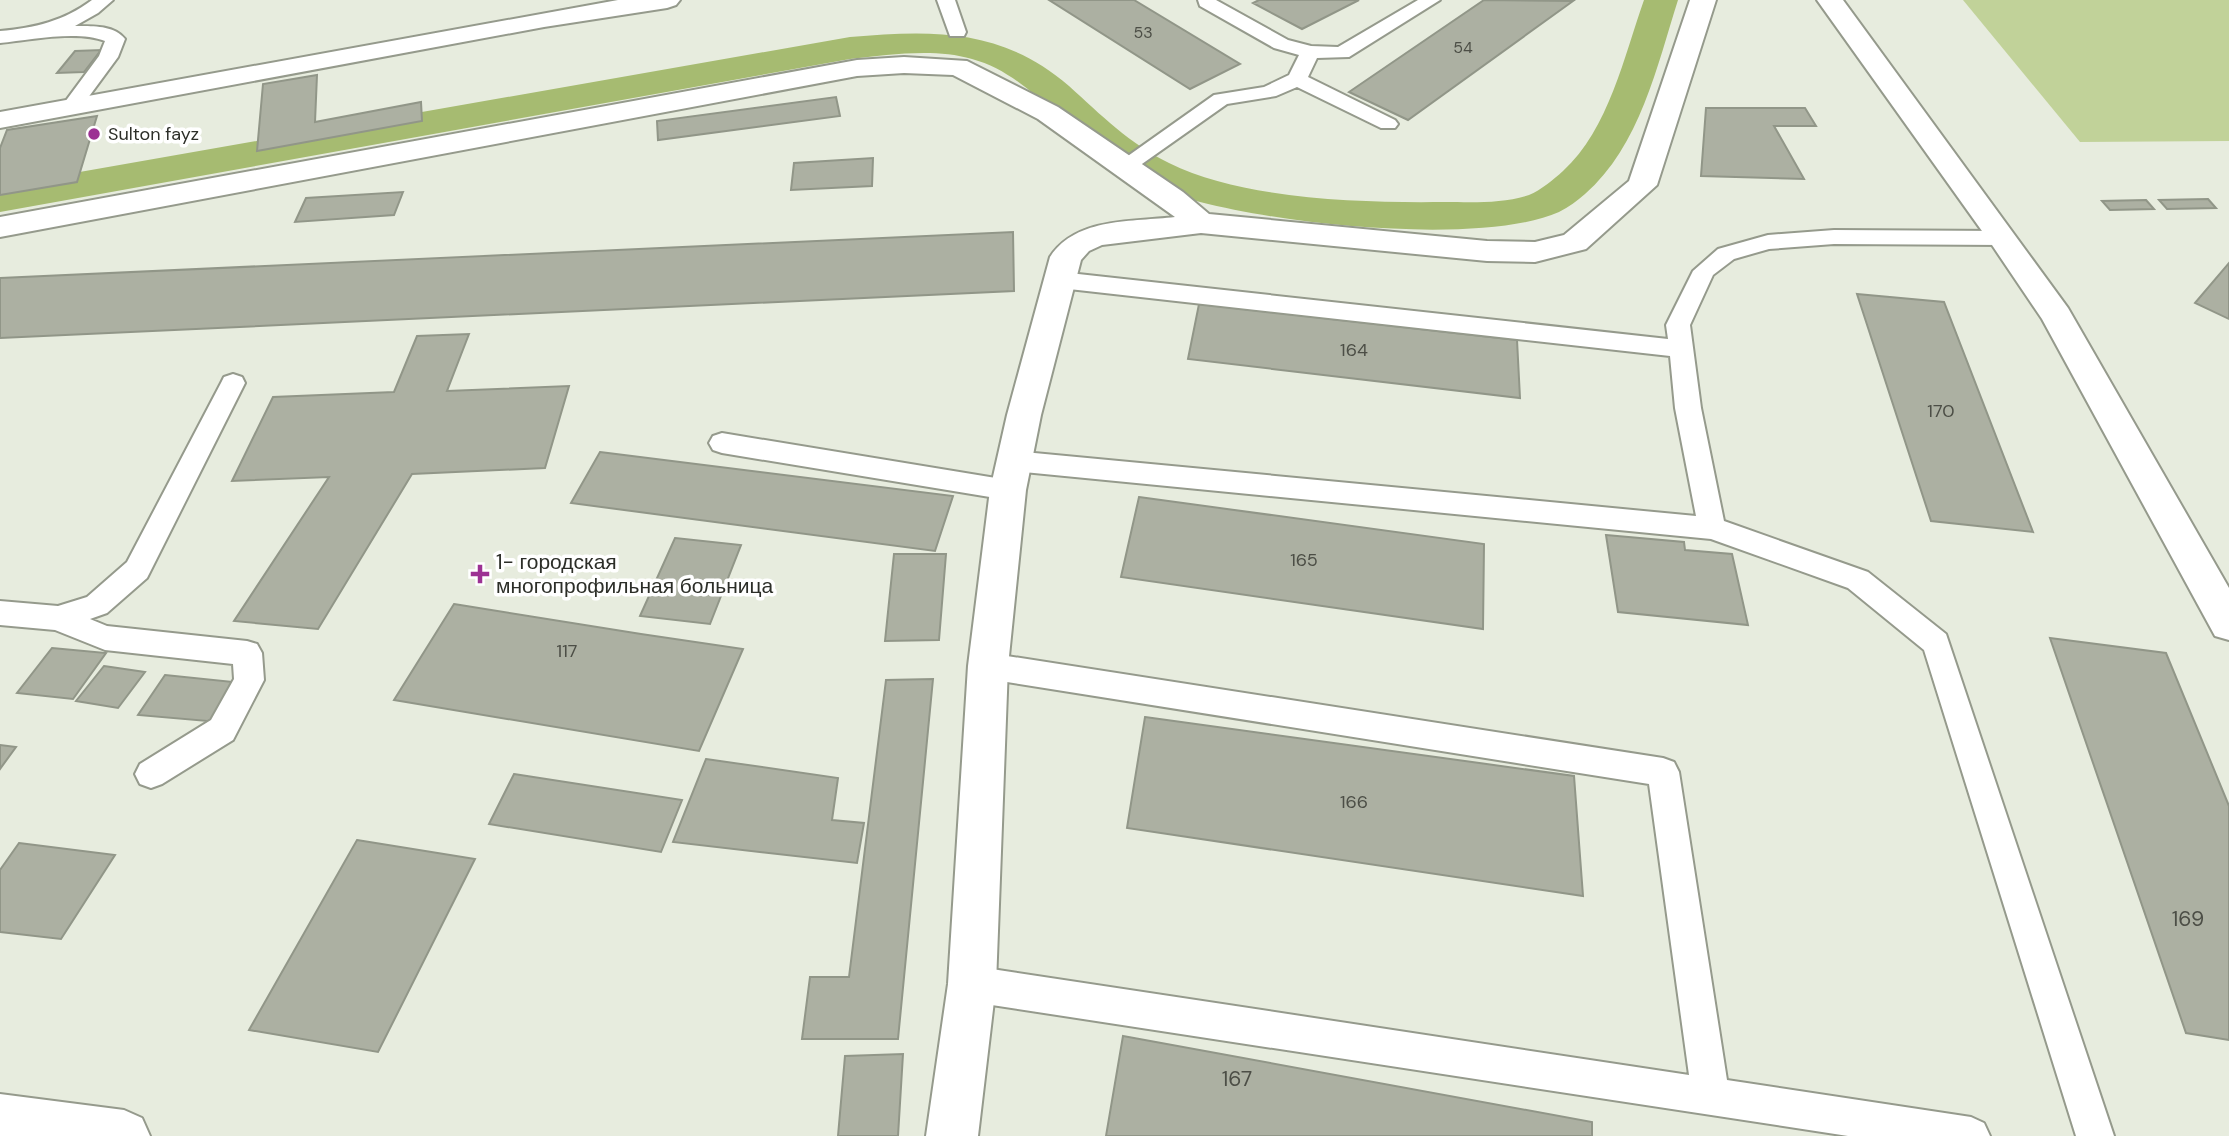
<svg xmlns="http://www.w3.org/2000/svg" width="2229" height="1136" font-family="'DM Sans',sans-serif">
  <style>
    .green { fill: #c1d299 }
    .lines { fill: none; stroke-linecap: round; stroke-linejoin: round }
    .canal { fill: #a6bb71; fill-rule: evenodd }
    .building { fill: #acb0a2; stroke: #919688; stroke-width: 2 }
    .lane-casing { stroke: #959a8c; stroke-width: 4 }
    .street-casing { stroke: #959a8c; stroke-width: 4 }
    .secondary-casing { stroke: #959a8c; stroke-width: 4 }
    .lane { fill: #fff; fill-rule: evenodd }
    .street { fill: #fff; fill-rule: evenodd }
    .secondary { fill: #fff; fill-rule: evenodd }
    .poi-dot { fill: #9c3193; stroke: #fff; stroke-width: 2.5 }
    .labels { text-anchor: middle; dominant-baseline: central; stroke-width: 7; stroke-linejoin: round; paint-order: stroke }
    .far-number-label { font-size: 16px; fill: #4c4e46 }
    .far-poi-label { font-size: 18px; fill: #2c2e28; stroke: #fff; text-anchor: start }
    .number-label { font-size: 18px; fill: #4c4e46 }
    .poi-label { font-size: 21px; fill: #2c2e28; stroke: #fff; text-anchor: start }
    .near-number-label { font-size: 21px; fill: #4c4e46 }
  </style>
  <rect width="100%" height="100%" fill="#e7ecde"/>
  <path class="green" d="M1963 0H2229V141L2080 142Z"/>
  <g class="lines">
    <path class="canal" d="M1644 0H1678C1657 66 1640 146 1585 194 1577 201 1569 207 1559 212 1477 249 1228 222 1147 184 1130 175 1113 166 1098 153 1057 120 1024 73 972 59 933 48 889 55 850 59L0 212V186L850 37C933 30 1002 28 1069 86 1101 115 1130 144 1169 163 1244 200 1362 203 1445 202 1471 202 1503 204 1529 195 1541 190 1553 180 1563 171 1609 129 1624 56 1644 0Z"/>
  </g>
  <path class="building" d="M1049 0H1134L1240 64 1190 89Z
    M1259 0H1359L1302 29 1253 3Z
    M1484 0 1573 1 1408 120 1349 92Z
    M101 50 84 72 57 73 75 51Z
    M317 75 315 122 421 102 422 121 257 151 263 84Z
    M836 97 840 116 658 140 657 121Z
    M1706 108H1805L1816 126H1774L1804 179 1701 176Z
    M97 116 77 182 0 195V148L7 130Z
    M873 158 872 186 791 190 794 163Z
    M403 192 394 215 295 222 306 198Z
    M2208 199 2216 208 2167 209 2159 200Z
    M2146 200 2154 209 2110 210 2102 201Z
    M1013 232 1014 291 0 338V278Z
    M2229 263V319L2195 303Z
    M1857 294 1944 302 2033 532 1931 521Z
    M1199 304 1517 340 1520 398 1188 359Z
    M469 334 447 391 569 386 545 468 412 474 318 629 234 621 329 477 232 481 273 397 394 392 417 336Z
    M600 452 953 496 935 551 571 503Z
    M1139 497 1484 544 1483 629 1121 577Z
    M1606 535 1684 542 1685 550 1732 554 1748 625 1618 612Z
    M675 538 741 545 710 624 640 616Z
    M894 554H946L939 640 885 641Z
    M454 604 641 634 743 649 699 751 394 700Z
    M2050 638 2166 653 2229 806V1040L2186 1033Z
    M52 648 106 653 73 699 17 693Z
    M104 666 145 672 118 708 76 701Z
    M165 675 243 683 219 722 138 715Z
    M933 679 898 1039H802L810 977H849L886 680Z
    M1145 717 1574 776 1583 896 1127 828Z
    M0 745 16 747 0 769Z
    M706 759 838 778 832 820 864 823 857 863 673 842Z
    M514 774 682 800 661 852 489 824Z
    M357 840 475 859 378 1052 249 1030Z
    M19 843 115 855 61 939 0 932V870Z
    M1123 1036 1592 1122V1136H1106Z
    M903 1054 898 1136H838L845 1056Z"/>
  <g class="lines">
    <defs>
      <path id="lane" d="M92 0H113L98 13 75 26C92 26 114 25 125 39L118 57 79 110H65L62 106 99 56 105 41C77 30 30 40 0 43V31C35 28 64 21 92 0Z
        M937 0H955L966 32 964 36H950Z
        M1198 0H1216L1288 40 1311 46 1338 47 1418 0H1440L1349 57 1317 58 1308 77 1395 120 1398 124 1395 128H1381L1297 87 1276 96 1227 104 1132 171H1118L1114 167 1118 163 1214 95 1264 87 1289 75 1299 55 1274 48 1200 6Z
        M1834 230 2003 231 2011 233 2014 238 2011 243 2003 245 1834 244 1769 249 1734 259 1713 275 1690 325 1701 408 1724 521 1868 572 1946 634 2114 1136H2076L1924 650 1848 588 1711 539 1014 471 1005 468 1001 461 1005 454 1014 451 1696 516 1675 408 1670 356 1060 288 1052 285 1048 280 1052 275 1060 272 1668 339 1666 325 1693 271 1718 249 1768 235Z
        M233 374 242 377 245 383 147 578 107 613 90 619 107 626 247 641 257 644 262 653 264 680 233 740 162 784 151 788 140 784 135 774 140 764 211 720 234 679 233 664 105 650 55 630 0 625V601L58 606 87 597 127 562 221 383 224 377Z
        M722 433 1008 480 1017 483 1021 490 1017 497 1008 500 722 453 713 450 709 443 713 436Z
        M988 653 1663 758 1674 762 1679 772 1727 1080 1971 1117 1984 1123 1990 1136H1848L972 1002 960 996 954 984 960 972 972 966 1689 1075 1649 784 988 679 978 675 973 666 978 657Z"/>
      <path id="street" d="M618 0H680L676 5 667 8 544 27 0 128V112Z
        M1690 0H1716L1657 185 1586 249 1535 262 1487 261 1201 233 1102 245 1089 251 1081 260 1041 415 1026 490 1008 666 996 984 978 1136H926L948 984 968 666 990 490 1007 415 1050 257C1076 217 1133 222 1175 217L1038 119 953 75 904 73 857 76 0 237V217L857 60 904 57 967 61 1058 107 1183 192 1209 214 1487 241 1535 242 1564 235 1629 181Z
        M0 1094 124 1110 142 1118 150 1136H0Z"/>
      <path id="secondary" d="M1817 0H1843L2068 308 2229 588V640L2215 636 2042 319 1992 245Z"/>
    </defs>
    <use href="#lane" class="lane-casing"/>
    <use href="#street" class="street-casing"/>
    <use href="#secondary" class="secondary-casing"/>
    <use href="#lane" class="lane"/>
    <use href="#street" class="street"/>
    <use href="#secondary" class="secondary"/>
  </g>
  <g class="poi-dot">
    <circle cx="94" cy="134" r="7"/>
    <path d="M476.5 563.5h7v7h7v7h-7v7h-7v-7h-7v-7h7z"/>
  </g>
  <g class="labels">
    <g class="far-number-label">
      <text x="1143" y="32">53</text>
      <text x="1463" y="47">54</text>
    </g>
    <g class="far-poi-label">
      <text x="108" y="134">Sulton fayz</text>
    </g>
    <g class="number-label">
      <text x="1354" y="350">164</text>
      <text x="1941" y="411">170</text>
      <text x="1304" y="560">165</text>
      <text x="567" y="651">117</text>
      <text x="1354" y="802">166</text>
    </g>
    <g class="poi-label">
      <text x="496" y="562">1- городская<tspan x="496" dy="24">многопрофильная больница</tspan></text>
    </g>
    <g class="near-number-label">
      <text x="2188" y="919">169</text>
      <text x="1237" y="1079">167</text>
    </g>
  </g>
</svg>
